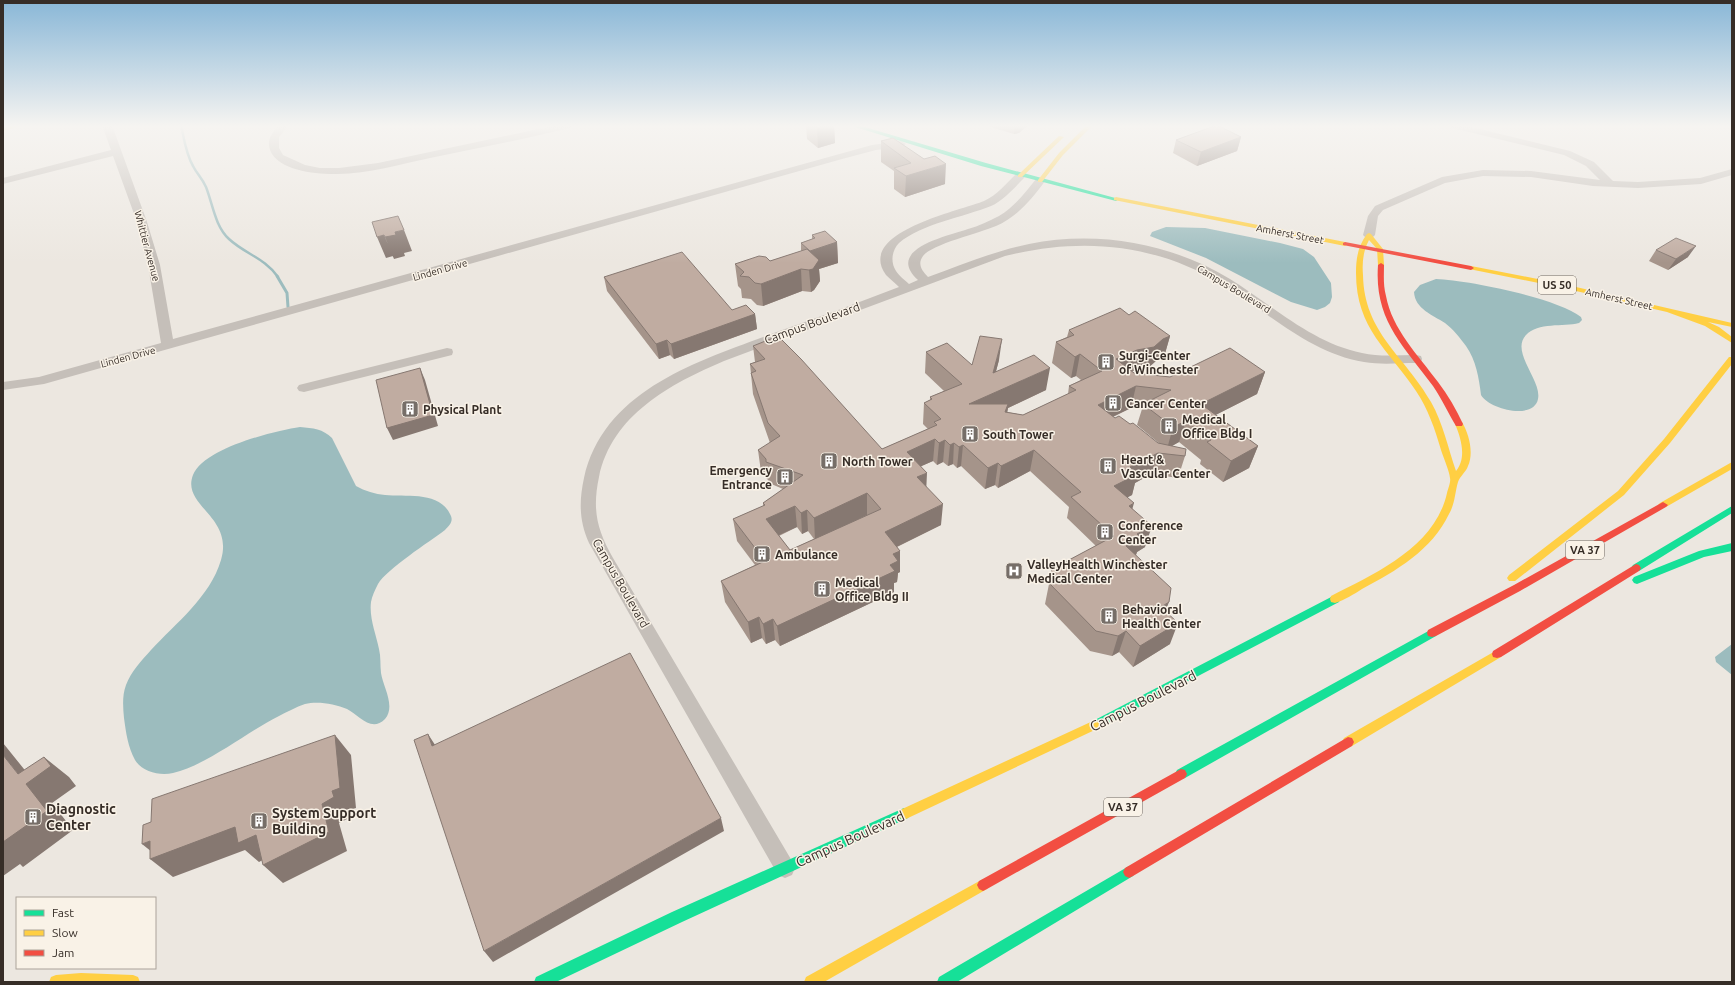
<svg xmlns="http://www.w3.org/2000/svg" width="1735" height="985" font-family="Ubuntu,sans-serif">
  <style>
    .water { fill: #9cbcbe }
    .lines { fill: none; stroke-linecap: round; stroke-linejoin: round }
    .stream-far1 { stroke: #9cbcbe; stroke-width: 2.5 }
    .stream { stroke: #9cbcbe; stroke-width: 3 }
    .street { fill: #c5bfb9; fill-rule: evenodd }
    .fast { fill: #16e098; fill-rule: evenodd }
    .slow { fill: #ffcf43; fill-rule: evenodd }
    .jam { fill: #f24e42; fill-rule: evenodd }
    .wall { fill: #a5948a; fill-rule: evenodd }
    .shaded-wall { fill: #867871 }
    .building { fill: #c0aca1; stroke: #867871; fill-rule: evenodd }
    .labels { text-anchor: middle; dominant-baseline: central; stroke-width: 3; stroke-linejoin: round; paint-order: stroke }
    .far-street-label { font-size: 10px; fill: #362d27; stroke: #f9f2e7 }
    .shield { fill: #f9f2e7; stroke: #706861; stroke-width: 1 }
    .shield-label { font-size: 11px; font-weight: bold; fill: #362d27 }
    .street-label { font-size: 12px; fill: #362d27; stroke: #f9f2e7 }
    .poi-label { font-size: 12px; font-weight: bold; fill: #362d27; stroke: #f9f2e7; text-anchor: start }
    .near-street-label { font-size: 14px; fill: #362d27; stroke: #f9f2e7 }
    .near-poi-label { font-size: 14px; font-weight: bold; fill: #362d27; stroke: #f9f2e7; text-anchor: start }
  </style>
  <rect width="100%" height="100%" fill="#ece7e0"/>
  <path class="water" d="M1166 227 1205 228 1280 243 1303 249 1314 257 1331 283 1332 297 1330 303 1325 307 1317 310 1291 302 1206 258 1150 236 1152 232Z
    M1436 279C1467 280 1557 298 1581 317L1582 320 1579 323C1563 327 1538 322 1526 335 1510 352 1542 380 1538 399 1534 420 1490 410 1481 395 1479 378 1476 360 1466 346 1460 338 1453 329 1445 323 1433 315 1415 309 1414 292L1420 285Z
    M300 427C313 428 323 429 332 438L356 486C365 491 375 494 385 495 406 497 439 491 450 514 454 521 450 525 445 530 429 542 387 569 378 584 375 590 372 596 371 602 369 618 376 634 379 649 381 657 380 665 381 673 383 687 396 706 385 719 371 733 359 715 347 709 335 704 318 701 305 704 296 707 287 712 279 716 245 733 209 764 173 773 160 776 142 772 135 760 128 747 126 733 124 718 123 707 122 696 126 685 131 672 141 661 151 650 176 623 210 597 221 560 234 516 181 506 193 475 204 448 274 431 300 427Z
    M1732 644V675L1716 662 1715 657Z"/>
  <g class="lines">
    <path class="stream-far1" d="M181 125C184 139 186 154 193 166 197 174 202 178 206 187 213 205 215 226 229 239 245 254 265 258 278 277"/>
    <path class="stream" d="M277 276 287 293 288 307"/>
    <path class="street" d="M102 125H112L147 222 160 265 173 339 872 145 901 141 906 144 901 147 876 150 842 159 44 384 3 390V382L39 377 161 343 148 265 137 222 113 156 3 184V178L111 150Z
      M279 125H289L279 137V148L283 155 305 165 320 168H339L378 163 557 125H575L573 127C526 139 478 148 430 158 400 164 369 174 337 174 318 174 284 172 272 154 265 142 271 134 279 125Z
      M1446 125H1463L1570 151 1594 162 1613 181 1638 182 1700 178 1732 169V175L1701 184 1638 188 1593 186 1531 177 1483 176 1445 183 1383 210 1378 216 1375 235 1373 237H1365L1363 235 1368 216 1375 206 1442 177 1483 170 1531 171 1600 180 1586 166 1564 155 1448 127Z
      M1020 173 1024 174 1025 176 1024 178C1014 188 1004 200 991 206 964 217 921 224 899 243 892 250 890 262 896 271 899 276 905 280 909 284L918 280C884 249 948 236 968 229 979 226 989 221 999 216 1014 207 1026 192 1036 179L1040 178 1045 181C1032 199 1017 217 996 226 980 233 932 244 923 256 917 264 922 271 928 277 961 265 994 251 1029 244 1097 230 1171 243 1230 279 1272 305 1312 343 1362 353 1379 357 1398 355 1416 355L1421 356 1422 359 1421 362 1416 363C1399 363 1381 365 1364 362 1309 353 1268 312 1222 284 1154 243 1081 237 1005 256L724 361C670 384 612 415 599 477 592 510 597 530 613 558L792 861 795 868 792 875 785 878 778 875 589 543C579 521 579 501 584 478 604 389 699 361 774 333 816 318 858 303 899 287 895 283 890 279 886 275 855 232 960 211 984 201 997 195 1006 184 1016 174Z
      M447 348 452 349 453 352 452 355 304 392 299 391 297 388 299 385Z"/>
    <path class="fast" d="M849 125H858L986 163 1119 199 1116 201 981 166Z
      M1732 506V513L1639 571H1633L1631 568 1633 565Z
      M1732 543V551L1704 557 1637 584 1634 583 1632 580 1634 577 1699 551Z
      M1335 595 1339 596 1340 599 1339 602 1099 728 1095 730 1091 728 1089 725 1091 722Z
      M1432 629 1436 630 1437 633 1436 636 1185 778 1181 779 1177 778 1175 774 1177 770Z
      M904 808 908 810 910 814 908 818 682 922 556 982H534L536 977 672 912Z
      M1129 866 1133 868 1135 872 1133 876 957 982H937L939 977Z"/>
    <path class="slow" d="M12 125H23L3 131V127Z
      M1087 125H1093L1063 155 1042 182H1038V180L1059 153Z
      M1059 136 1064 137 1022 177H1018V175Z
      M1116 197 1345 242 1348 244 1345 246 1114 200V198Z
      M1369 233 1371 234 1383 249 1384 265 1381 267 1378 265 1377 249 1369 240C1363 251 1362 263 1363 275 1364 333 1405 356 1431 402 1443 423 1448 448 1456 471 1467 458 1461 438 1455 424L1456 422H1462C1469 434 1474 453 1468 466 1466 472 1460 476 1458 482 1455 492 1455 504 1449 514 1432 550 1396 571 1362 589 1354 594 1345 600 1335 603L1331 602 1330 599 1331 596C1376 573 1435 547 1447 493 1448 489 1451 482 1450 478 1450 473 1443 456 1441 450 1435 429 1428 409 1416 391 1389 350 1356 329 1356 273 1356 258 1358 246 1367 234Z
      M1471 266 1563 284 1732 323V327L1708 322 1719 327 1732 337V343L1705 326 1667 312 1563 288 1469 269V267Z
      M1729 357H1732V364L1670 443 1624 495 1515 581H1509L1507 578 1509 575 1618 491 1664 439Z
      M1732 462V469L1666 507H1660L1658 505 1660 503Z
      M1497 650 1501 651 1502 654 1501 657 1352 746 1348 747 1344 746 1342 742 1344 738Z
      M1095 720 1099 722 1101 725 1099 728 908 818 904 820 900 818 898 814 900 810Z
      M983 879 987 881 989 885 987 889 824 982H804L806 977Z
      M81 973 133 975 138 977 140 982H49L51 977 56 975Z"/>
    <path class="jam" d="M1345 242 1471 266 1474 268 1471 270 1343 245V243Z
      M1381 263 1384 265C1384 275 1383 285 1386 296 1392 329 1418 355 1438 382 1448 395 1456 409 1463 424L1462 426H1456C1448 413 1442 399 1433 386 1403 345 1374 320 1378 265Z
      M1663 502 1668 505 1666 507 1520 591 1436 636 1432 637 1428 636 1427 633 1428 630 1514 585Z
      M1636 564 1639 565 1641 568 1639 571 1501 657 1497 658 1493 657 1492 654 1493 651Z
      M1348 737 1352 738 1354 742 1352 746 1133 876 1129 878 1125 876 1123 872 1125 868Z
      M1181 769 1185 770 1187 774 1185 778 987 889 983 891 979 889 977 885 979 881Z"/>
  </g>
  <path class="wall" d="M806 125H834L835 143 818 148 807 139Z
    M984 125H1028L1019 133 1014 134Z
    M1241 137 1237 151 1197 166 1173 153 1176 140Z
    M881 141 945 184 905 197 894 189V171L881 162Z
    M812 235 837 242 838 263 819 269 820 281 814 290 811 292 802 291 763 306 757 305 751 299 742 298 741 289 738 286 735 264 770 261 801 251V243L812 239Z
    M1656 250 1688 257 1668 270 1649 261Z
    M604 277 732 310 755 314 757 329 674 359 670 355 659 359 607 291Z
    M1129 315 1170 336 1164 357 1157 360 1148 368 1132 371 1134 373 1170 377 1265 372 1257 394 1215 415 1258 446 1249 468 1223 482 1200 464 1201 460 1179 442 1171 446 1185 456 1178 478 1151 474 1135 483 1132 495 1127 497 1132 508 1145 547 1137 552 1136 555 1166 611 1170 644 1133 667 1119 652 1112 656 1090 651 1045 604 1052 569 1096 546 1067 518 1069 507 1030 471 998 488 995 485 985 489 961 466 957 468 953 464 948 466 943 462 937 465 933 461 921 466 926 486 941 525 897 547 900 551V572L898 573 897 582 894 583V592L780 646 775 640 766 644 762 638 751 643 725 602 721 581 755 565 737 541 733 519 763 506V503L783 489 769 483 768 480 761 472 758 450 770 443 753 394 750 364 755 362 753 346 882 449 928 429 923 424 924 403 930 400V397L944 391 925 373 926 352 972 365 999 360 996 371 1046 390 1008 408 1007 412 1023 415 1068 394 1069 386 1081 380 1076 376 1071 378 1052 363 1056 342 1067 337 1069 330ZM1131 408 1142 409 1137 425 1160 444 1158 443 1130 424 1115 418 1113 417ZM797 527 802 534 808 531 814 539 790 550 779 536Z"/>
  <path class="shaded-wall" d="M828 125H834L835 143 818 148 817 128Z
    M1015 125H1028L1019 133 1014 134Z
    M1241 137 1237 151 1197 166 1201 152Z
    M946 164 945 184 905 197 906 176Z
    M404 230 412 251 404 253 405 256 394 259 385 237 395 232Z
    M384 235 393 256 386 258 377 237Z
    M837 242 838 263 819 269 820 281 814 290 811 292 809 270 810 251Z
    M1696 246 1688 257 1668 270 1676 259Z
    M801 269 802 291 763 306 761 284Z
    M755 314 757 329 674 359 671 344Z
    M1170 336 1164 357 1157 360 1148 368 1132 371 1116 359Z
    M1002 339 999 360 990 394 993 373Z
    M667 340 670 355 659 359 656 344Z
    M1080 354 1076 376 1071 378 1075 357Z
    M420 368 425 380 438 426 393 440 387 428Z
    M1050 368 1046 390 1008 408 1005 426 969 404Z
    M1265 372 1257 394 1194 426 1201 404Z
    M1136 386 1131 408 1093 426 1098 405Z
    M1186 421 1179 442 1167 449 1173 427Z
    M935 439 933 461 906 473 907 452Z
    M945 440 943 462 937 465 939 443Z
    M954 443 953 464 948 466 950 445Z
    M963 445 961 466 957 468 959 447Z
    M1258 446 1249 468 1223 482 1231 461Z
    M1034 450 1030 471 998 488 1001 466Z
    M1158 453 1151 474 1135 483 1132 495 1108 508 1114 486 1130 467Z
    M998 463 995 485 985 489 988 468Z
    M927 473 926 494 917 477Z
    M867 493V515L815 540 814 518Z
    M1134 503 1128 524 1129 506Z
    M943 504 941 525 884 553 885 532Z
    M795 506 797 527 768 540 766 519Z
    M807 510 808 531 802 534 801 513Z
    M1152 526 1145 547 1137 552 1134 560 1126 546 1137 534Z
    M900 551V572L898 573 897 582 894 583V592L780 646 777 626 890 565 893 554Z
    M1169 602 1161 623V607Z
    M759 617 762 638 751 643 748 622Z
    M773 619 775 640 766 644 763 624Z
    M1178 623 1170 644 1133 667 1140 646Z
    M1126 631 1119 652 1112 656 1118 636Z
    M428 734 437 748 432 746Z
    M335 735 351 755 356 808 349 810 351 817 339 823 347 851 283 883 263 865 322 804 332 791Z
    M3 743 32 779 44 757 69 777 76 786 52 803 73 830 23 867 20 864 3 876V842L18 774 3 755Z
    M721 818 724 831 493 962 484 951Z
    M235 827 256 835 276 853 259 862 245 850 173 877 150 859 157 856 142 844 150 841Z"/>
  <path class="building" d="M813 125H828L817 128Z
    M1217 125 1241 137 1201 152 1176 140Z
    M893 138 924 159 935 156 946 164 906 176 894 168 911 163 881 141Z
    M398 216 404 230 395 232 396 235 385 237 384 235 377 237 372 222Z
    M825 231 837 242 810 251 801 243 815 238 812 235Z
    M1676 238 1696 246 1676 259 1656 250Z
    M807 249 819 260 813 269 809 270 801 269 761 284 755 283 749 277 740 276 744 272 735 264 759 256 766 257 770 261Z
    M682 252 732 310 746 305 755 314 671 344 667 340 656 344 604 277Z
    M1120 308 1129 315 1135 311 1170 336 1163 339 1154 347 1137 350 1116 359 1134 373 1170 377 1230 348 1265 372 1201 404 1258 446 1231 461 1207 442 1211 440 1186 421 1173 427 1143 404 1171 390 1136 386 1098 405 1115 418 1119 416 1130 424 1133 423 1158 443 1186 449 1185 456 1158 453 1130 467 1138 474 1114 486 1134 503 1129 506 1152 526 1137 534 1141 538 1126 546 1171 588 1169 602 1161 607 1178 623 1140 646 1126 631 1118 636 1096 631 1049 583 1052 569 1114 536 1071 497 1081 492 1034 450 1001 466 998 463 988 468 963 445 959 447 954 443 950 445 945 440 939 443 935 439 907 452 927 473 917 477 943 504 885 532 900 551 893 554 898 561 890 565 895 571 777 626 773 619 763 624 759 617 748 622 721 581 765 561 733 519 765 505 763 503 803 475 766 462V459L758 450 780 436 768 423 751 373 756 371 750 364 765 359 753 346 778 336 801 359 882 449 937 425 934 422 941 419 924 403 932 399 930 397 962 384 926 352 947 343 972 365 980 336 1002 339 993 373 1034 355 1050 368 969 404H1008L1005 412 1023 415 1076 390 1069 386 1102 371 1080 354 1075 357 1056 342 1074 335 1069 330ZM867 493 881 509 790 550 766 519 795 506 801 513 807 510 814 518Z
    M420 368 433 415 387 428 376 380Z
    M630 653 721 818 484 951 414 740 428 734 432 746Z
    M335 735 340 788 332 791 334 797 322 804 329 832 263 865 256 835 238 843 235 827 150 859V841L142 844 143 825 151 822 152 799Z
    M3 755 18 774 44 757 51 766 26 784 47 811 3 842Z"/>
  <linearGradient id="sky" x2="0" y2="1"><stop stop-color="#89b7d7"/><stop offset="0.48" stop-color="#f6f4f1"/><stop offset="1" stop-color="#f6f4f1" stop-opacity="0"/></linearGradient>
  <rect width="1735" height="263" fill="url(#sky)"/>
  <defs>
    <symbol id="building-square" viewBox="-11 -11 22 22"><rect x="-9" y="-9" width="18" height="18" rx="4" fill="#766e68" stroke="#f9f2e7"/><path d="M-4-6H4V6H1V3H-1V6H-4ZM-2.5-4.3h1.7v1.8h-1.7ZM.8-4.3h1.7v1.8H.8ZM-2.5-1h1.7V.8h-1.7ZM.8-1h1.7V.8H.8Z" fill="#fff"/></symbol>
    <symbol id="hospital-square" viewBox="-11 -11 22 22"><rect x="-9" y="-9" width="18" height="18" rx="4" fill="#766e68" stroke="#f9f2e7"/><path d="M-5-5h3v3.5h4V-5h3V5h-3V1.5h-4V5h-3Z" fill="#fff"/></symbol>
  </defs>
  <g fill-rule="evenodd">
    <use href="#building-square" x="1096" y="352" width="20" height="20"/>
    <use href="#building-square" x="1103" y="393" width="20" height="20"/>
    <use href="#building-square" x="400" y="399" width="20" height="20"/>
    <use href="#building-square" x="1159" y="416" width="20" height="20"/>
    <use href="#building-square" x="960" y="424" width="20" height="20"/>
    <use href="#building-square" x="819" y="451" width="20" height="20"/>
    <use href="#building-square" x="1098" y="456" width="20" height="20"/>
    <use href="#building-square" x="775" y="467" width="20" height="20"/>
    <use href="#building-square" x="1095" y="522" width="20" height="20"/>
    <use href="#building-square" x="752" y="544" width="20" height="20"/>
    <use href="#hospital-square" x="1004" y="561" width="20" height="20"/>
    <use href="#building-square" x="812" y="579" width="20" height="20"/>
    <use href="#building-square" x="1099" y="606" width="20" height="20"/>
    <use href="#building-square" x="23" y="807" width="20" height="20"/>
    <use href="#building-square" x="249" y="811" width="20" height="20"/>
  </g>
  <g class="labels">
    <g class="far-street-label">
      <text transform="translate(1290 234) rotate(11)">Amherst Street</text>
      <text transform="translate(147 246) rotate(75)">Whittier Avenue</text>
      <text transform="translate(440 270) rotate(-16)">Linden Drive</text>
      <text transform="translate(1234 289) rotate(31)">Campus Boulevard</text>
      <text transform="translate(1619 299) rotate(13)">Amherst Street</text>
      <text transform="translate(128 357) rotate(-15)">Linden Drive</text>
    </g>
    <g class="shield">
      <rect x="1538" y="276" width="38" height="18" rx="3"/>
      <rect x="1566" y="541" width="38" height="18" rx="3"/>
      <rect x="1104" y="798" width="38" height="18" rx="3"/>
    </g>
    <g class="shield-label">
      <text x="1557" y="285">US 50</text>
      <text x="1585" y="550">VA 37</text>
      <text x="1123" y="807">VA 37</text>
    </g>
    <g class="street-label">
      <text transform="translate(812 323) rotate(-20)">Campus Boulevard</text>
      <text transform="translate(621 583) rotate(60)">Campus Boulevard</text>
    </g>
    <g class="poi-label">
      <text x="1119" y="355">Surgi-Center<tspan x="1119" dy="14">of Winchester</tspan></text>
      <text x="1126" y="403">Cancer Center</text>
      <text x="423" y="409">Physical Plant</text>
      <text x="1182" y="419">Medical<tspan x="1182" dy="14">Office Bldg I</tspan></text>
      <text x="983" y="434">South Tower</text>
      <text x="1121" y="459">Heart &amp;<tspan x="1121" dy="14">Vascular Center</tspan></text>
      <text x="842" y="461">North Tower</text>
      <text x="772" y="470" text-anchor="end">Emergency<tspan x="772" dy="14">Entrance</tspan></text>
      <text x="1118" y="525">Conference<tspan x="1118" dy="14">Center</tspan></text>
      <text x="775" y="554">Ambulance</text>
      <text x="1027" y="564">ValleyHealth Winchester<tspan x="1027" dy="14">Medical Center</tspan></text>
      <text x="835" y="582">Medical<tspan x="835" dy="14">Office Bldg II</tspan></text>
      <text x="1122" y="609">Behavioral<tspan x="1122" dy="14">Health Center</tspan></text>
    </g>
    <g class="near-street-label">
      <text transform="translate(1143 701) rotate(-27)">Campus Boulevard</text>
      <text transform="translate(850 839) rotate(-24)">Campus Boulevard</text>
    </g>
    <g class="near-poi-label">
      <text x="46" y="809">Diagnostic<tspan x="46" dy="16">Center</tspan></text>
      <text x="272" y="813">System Support<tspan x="272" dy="16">Building</tspan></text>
    </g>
  </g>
  <rect width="1735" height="985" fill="none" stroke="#362d27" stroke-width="8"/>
  <rect x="16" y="897" width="140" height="72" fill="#f9f2e7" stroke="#aba39a"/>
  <rect x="24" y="910" width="20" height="6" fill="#16e098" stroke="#aba39a"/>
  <text x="52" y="917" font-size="12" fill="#362d27">Fast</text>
  <rect x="24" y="930" width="20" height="6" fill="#ffcf43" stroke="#aba39a"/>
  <text x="52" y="937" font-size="12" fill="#362d27">Slow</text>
  <rect x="24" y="950" width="20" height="6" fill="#f24e42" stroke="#aba39a"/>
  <text x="52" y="957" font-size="12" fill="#362d27">Jam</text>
</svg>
